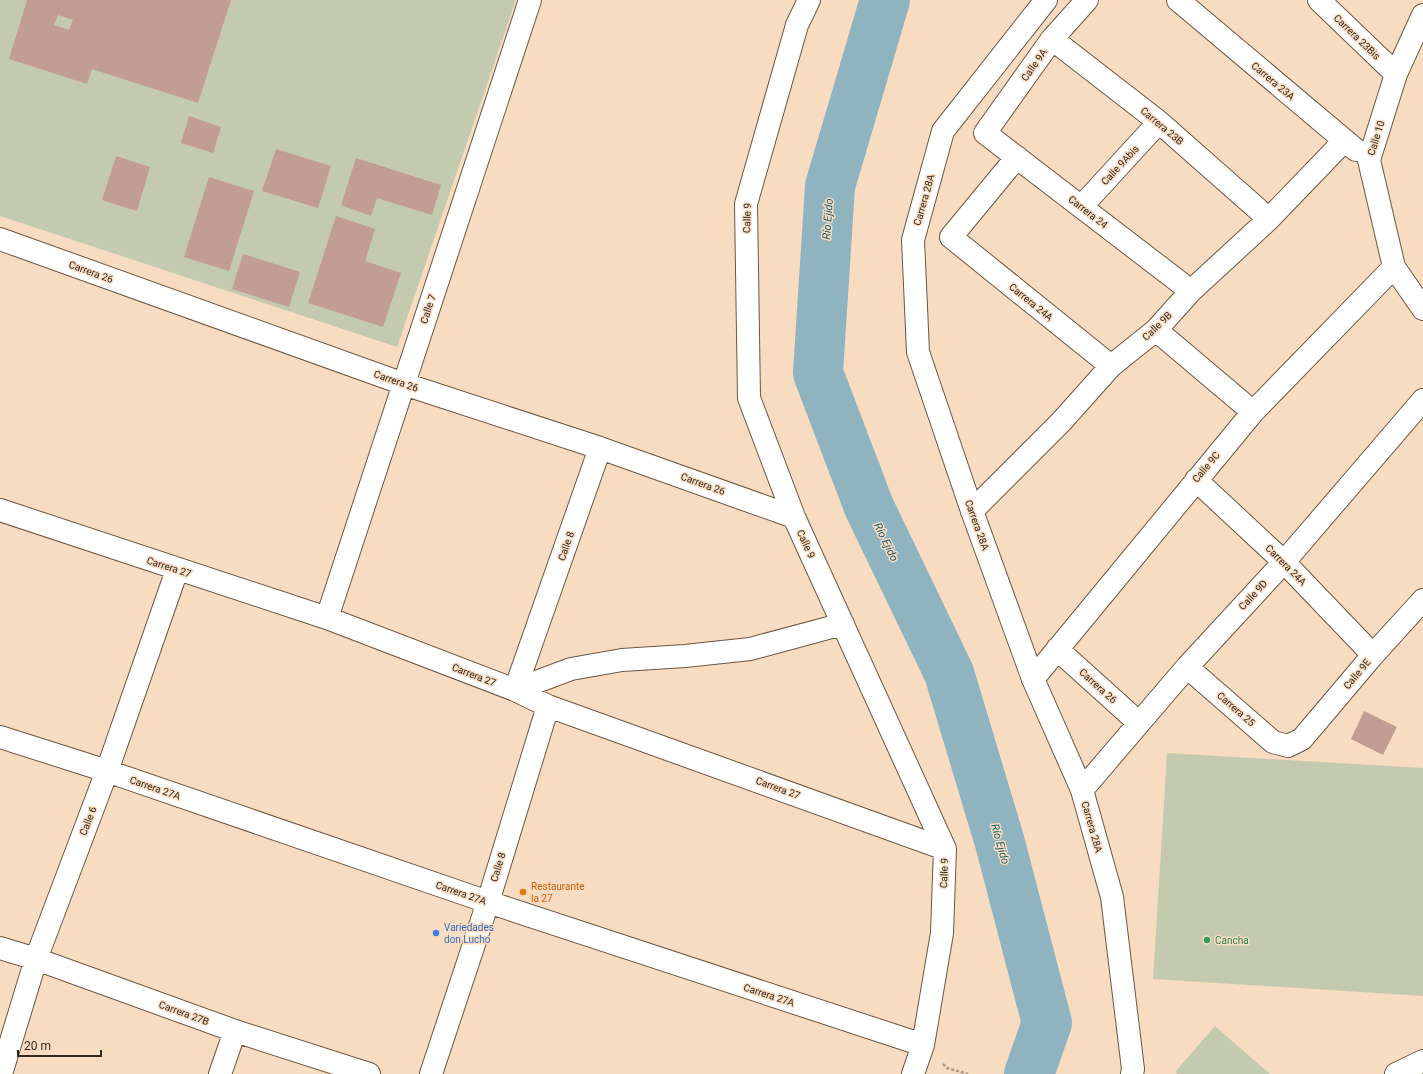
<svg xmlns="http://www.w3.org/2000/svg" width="1423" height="1074" font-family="Roboto,sans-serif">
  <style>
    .green { fill: #c4caaf }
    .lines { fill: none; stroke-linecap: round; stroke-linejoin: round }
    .river { stroke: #90b4bf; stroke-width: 50 }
    .building { fill: #c19d93; fill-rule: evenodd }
    .street-casing { stroke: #6d563f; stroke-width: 24 }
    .secondary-casing { stroke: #6d563f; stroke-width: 24 }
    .path { stroke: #ae9884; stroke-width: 2.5; stroke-dasharray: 3 2; stroke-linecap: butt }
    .street { stroke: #fff; stroke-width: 22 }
    .secondary { stroke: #fff; stroke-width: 22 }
    .food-dot { fill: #e8710a; stroke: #f8dcc2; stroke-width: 1.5 }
    .shop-dot { fill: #3f7fe0; stroke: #f8dcc2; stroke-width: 1.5 }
    .leisure-dot { fill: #2e9e5b; stroke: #f8dcc2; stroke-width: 1.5 }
    .labels { text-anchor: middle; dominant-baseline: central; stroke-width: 3; stroke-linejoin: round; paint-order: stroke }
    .street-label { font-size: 10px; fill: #33281e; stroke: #f8dcc2 }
    .food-label { font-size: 10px; fill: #c56008; stroke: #f8dcc2; text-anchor: start }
    .shop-label { font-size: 10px; fill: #366cbe; stroke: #f8dcc2; text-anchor: start }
    .leisure-label { font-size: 10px; fill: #27864d; stroke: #f8dcc2; text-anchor: start }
    .water-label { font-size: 11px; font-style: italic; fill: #155b6d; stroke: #f8dcc2 }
  </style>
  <rect width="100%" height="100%" fill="#f8dcc2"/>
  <path class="green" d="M0 0H516L397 347 0 216Z
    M1167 753 1423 768V996L1153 979Z
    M1215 1026 1270 1074H1177L1175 1072Z"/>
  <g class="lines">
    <path class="river" d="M885 0 830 186 818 373 869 507 949 673 1000 843 1047 1023 1029 1074"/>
  </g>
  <path class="building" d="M27 0H231L198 103 92 69 87 84 9 59ZM58 15 73 20 69 30 54 25Z
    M189 116 221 127 213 153 181 143Z
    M276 149 331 166 318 208 262 191Z
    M116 156 150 167 137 211 102 200Z
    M356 158 441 185 432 215 377 198 371 216 341 205Z
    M209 177 254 191 229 271 184 257Z
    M336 216 375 229 365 261 401 273 383 327 308 303Z
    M243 254 300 272 289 307 232 289Z
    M1364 711 1397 727 1383 755 1351 739Z"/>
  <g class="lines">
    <defs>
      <path id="street" d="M809 0 797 25 746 204 749 398 794 517 945 849 942 933 923 1045 913 1074
        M1087 0 1052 39 985 133 1191 291
        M1178 0 1356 150
        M1319 0 1396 74
        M1423 15 1396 74 1369 160 1394 267 1423 309
        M1052 39 1159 122 1269 219
        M1017 157 951 237 1111 366
        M1081 207 1159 122
        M0 239 404 384 600 448 794 517
        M1156 330 1253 412
        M1196 480 1284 562 1373 655
        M0 510 327 618 515 690 548 706 945 849
        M972 511 1061 422 1111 366 1156 330 1191 291 1269 219 1344 141
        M327 618 530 0
        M1057 649 1139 723
        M1187 667 1273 742 1288 746 1302 739 1373 655 1423 600
        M1033 679 1253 412 1394 267
        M515 690 571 669 622 660 685 656 750 649 843 624
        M515 690 600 448
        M0 737 107 771 488 902 923 1045
        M1082 790 1187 667 1284 562 1423 400
        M0 948 36 959 235 1031 369 1074
        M1 1074 36 959 107 771 177 570
        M220 1074 235 1031
        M431 1074 488 902 548 706
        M1396 1074 1423 1061"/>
      <path id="secondary" d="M1046 0 943 131 913 240 918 352 972 511 1033 679 1082 790 1112 897 1133 1069 1132 1074"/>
    </defs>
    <use href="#street" class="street-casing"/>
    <use href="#secondary" class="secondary-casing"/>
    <path class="path" d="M943 1064 947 1068 968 1074"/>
    <use href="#street" class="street"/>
    <use href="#secondary" class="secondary"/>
  </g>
  <circle class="food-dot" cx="523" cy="892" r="4"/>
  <circle class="shop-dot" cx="436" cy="933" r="4"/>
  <circle class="leisure-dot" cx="1207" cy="940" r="4"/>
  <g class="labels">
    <g class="street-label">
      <text transform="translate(1357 37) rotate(44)">Carrera 23Bis</text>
      <text transform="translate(1034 65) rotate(-55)">Calle 9A</text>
      <text transform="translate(1273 81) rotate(40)">Carrera 23A</text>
      <text transform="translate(1162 126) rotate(40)">Carrera 23B</text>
      <text transform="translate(1376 138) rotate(-73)">Calle 10</text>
      <text transform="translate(1120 165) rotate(-47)">Calle 9Abis</text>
      <text transform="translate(924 200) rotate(-74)">Carrera 28A</text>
      <text transform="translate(1088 212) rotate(38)">Carrera 24</text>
      <text transform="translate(747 218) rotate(-88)">Calle 9</text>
      <text transform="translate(91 272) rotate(20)">Carrera 26</text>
      <text transform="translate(1031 302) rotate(39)">Carrera 24A</text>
      <text transform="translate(428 309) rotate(-72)">Calle 7</text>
      <text transform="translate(1157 326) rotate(-44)">Calle 9B</text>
      <text transform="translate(396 381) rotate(19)">Carrera 26</text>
      <text transform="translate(1206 467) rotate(-50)">Calle 9C</text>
      <text transform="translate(703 484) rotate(20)">Carrera 26</text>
      <text transform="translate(977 525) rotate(70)">Carrera 28A</text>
      <text transform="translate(806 544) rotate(65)">Calle 9</text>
      <text transform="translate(566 546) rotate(-71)">Calle 8</text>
      <text transform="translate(1286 565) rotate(45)">Carrera 24A</text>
      <text transform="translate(169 567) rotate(18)">Carrera 27</text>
      <text transform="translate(1253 595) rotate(-47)">Calle 9D</text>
      <text transform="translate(1357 674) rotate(-50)">Calle 9E</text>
      <text transform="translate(474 675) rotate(21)">Carrera 27</text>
      <text transform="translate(1098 686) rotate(42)">Carrera 26</text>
      <text transform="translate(1236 709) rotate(41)">Carrera 25</text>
      <text transform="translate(155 788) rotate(19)">Carrera 27A</text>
      <text transform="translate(778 788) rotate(20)">Carrera 27</text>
      <text transform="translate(88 821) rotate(-69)">Calle 6</text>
      <text transform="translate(1092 827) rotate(74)">Carrera 28A</text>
      <text transform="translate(498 867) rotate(-73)">Calle 8</text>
      <text transform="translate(944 873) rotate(-88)">Calle 9</text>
      <text transform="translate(461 893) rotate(19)">Carrera 27A</text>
      <text transform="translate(769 995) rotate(18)">Carrera 27A</text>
      <text transform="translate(184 1013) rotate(20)">Carrera 27B</text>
    </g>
    <g class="food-label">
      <text x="531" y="886">Restaurante<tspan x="531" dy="12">la 27</tspan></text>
    </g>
    <g class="shop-label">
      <text x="444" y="927">Variedades<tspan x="444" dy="12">don Lucho</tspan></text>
    </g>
    <g class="leisure-label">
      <text x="1215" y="940">Cancha</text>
    </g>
    <g class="water-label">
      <text transform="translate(828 219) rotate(-86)">Río Ejido</text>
      <text transform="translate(886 542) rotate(64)">Río Ejido</text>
      <text transform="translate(1000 844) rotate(74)">Río Ejido</text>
    </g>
  </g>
  <path d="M18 1050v6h83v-6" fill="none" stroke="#33281e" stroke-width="2"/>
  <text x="24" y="1050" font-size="12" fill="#33281e" stroke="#f8dcc2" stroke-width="3" paint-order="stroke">20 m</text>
</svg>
